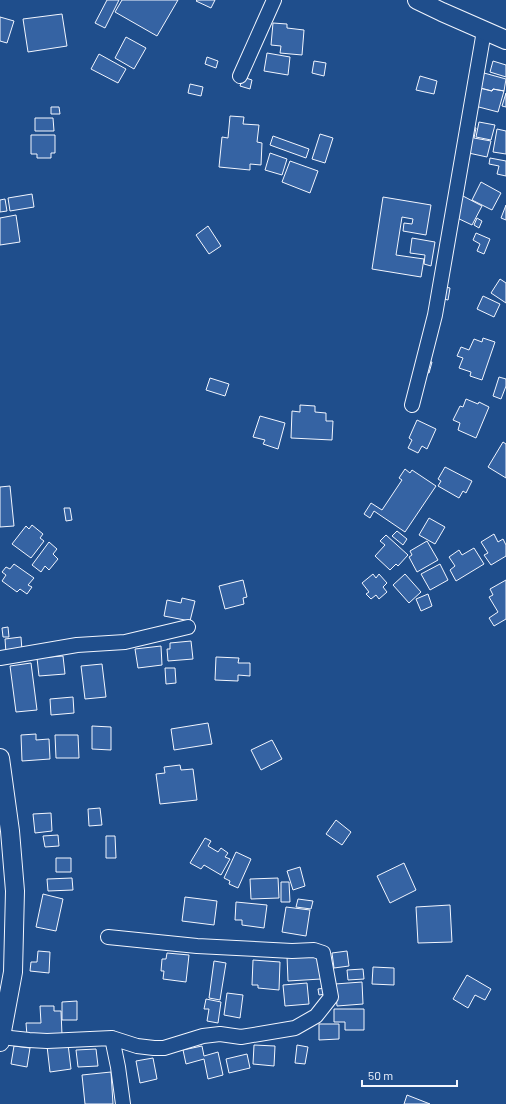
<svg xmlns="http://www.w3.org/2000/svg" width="506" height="1104" font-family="Barlow,sans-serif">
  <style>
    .building { fill: #3563a3; stroke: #f2f6ff }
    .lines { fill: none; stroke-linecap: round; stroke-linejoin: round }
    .minor-casing { stroke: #f2f6ff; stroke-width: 16 }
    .major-casing { stroke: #f2f6ff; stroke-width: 20 }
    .minor { stroke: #1f4e8c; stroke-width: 14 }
    .major { stroke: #1f4e8c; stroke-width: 18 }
  </style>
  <rect width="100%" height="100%" fill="#1f4e8c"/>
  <path class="building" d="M107 0H119L105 28 95 23Z
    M122 0H178L157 36 115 12Z
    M197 0H215L211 8 196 1Z
    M62 14 67 46 28 52 23 19Z
    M0 17 14 21 7 43 0 41Z
    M273 23 287 24V28L304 30 302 55 280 53 281 46 271 45Z
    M126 37 146 48 134 69 115 58Z
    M267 53 290 57 288 75 264 71Z
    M99 54 126 69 118 83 91 69Z
    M207 57 218 61 216 68 205 64Z
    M314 61 326 63 324 76 312 73Z
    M493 61 506 65V77L490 72Z
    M484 73 506 79 504 91 493 89 492 91 480 88Z
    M420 76 437 81 434 94 416 90Z
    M243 77 252 80 250 89 240 86Z
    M190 84 203 87 201 96 188 93Z
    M480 88 492 91 493 89 504 91 498 112 475 106Z
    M506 93V107L502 106Z
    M51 107H59L60 114H51Z
    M230 116 244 117 243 124 259 125 257 142 262 143 261 165 250 164V170L219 167 222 137 228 138Z
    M35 118H53L54 131H35Z
    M479 122 495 125 491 140 476 137Z
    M470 126 476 128 474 138 491 141 487 157 464 152Z
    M497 129 506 131V154L493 152Z
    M320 134 333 138 325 163 312 159Z
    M31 135H55V153H51V158H37V154H31Z
    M273 136 309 149 306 158 270 145Z
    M270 153 287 159 282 175 265 170Z
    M490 158 506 161V176L497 174 499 166 489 164Z
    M290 161 318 171 310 193 282 182Z
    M481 182 501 193 492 210 472 200Z
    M32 194 34 207 10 211 8 198Z
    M463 196 482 206 472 225 453 216Z
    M383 197 431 205 426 235 403 231 404 223 412 224 413 219 402 217 396 255 424 259 421 277 372 269Z
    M5 199 7 211 0 212V200Z
    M506 205V220L501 218Z
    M16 215 20 242 0 245V218Z
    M477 218 482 221 479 228 474 225Z
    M208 226 221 246 209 254 196 235Z
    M476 233 490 239 484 254 477 251 480 244 473 240Z
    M412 238 435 242 431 266 424 264 425 255 410 253Z
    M500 279 506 283V303L491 293Z
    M442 286 450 288 448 300 440 298Z
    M483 296 500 304 494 317 477 309Z
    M483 338 495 342 482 380 470 376 471 372 459 368 463 358 457 356 461 347 469 350 474 339 482 342Z
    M425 361 432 362 429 373 422 371Z
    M499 377 506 379V386L501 399 493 396Z
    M210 378 229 384 225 396 206 390Z
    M466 399 478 404 479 402 489 407 476 438 458 430 460 423 453 420 460 406 463 407Z
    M300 405 315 406V412L326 413V421H333L332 440 291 438 292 411 300 412Z
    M260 416 285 423 278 449 263 444 265 440 253 437Z
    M417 420 436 429 427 449 422 446 418 453 408 448 412 440 409 438Z
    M503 442 506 444V478L488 467Z
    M445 467 472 481 466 493 463 491 459 498 438 486 441 481 438 479Z
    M405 469 410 473 412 470 436 486 405 532 374 511 370 518 364 514 371 503 382 510 402 480 399 478Z
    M10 486 14 526 0 527V487Z
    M64 508H70L72 520 66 521Z
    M429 518 445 527 435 544 419 535Z
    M32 525 43 534 40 538 44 541 31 558 12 544 26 526 29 529Z
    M397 531 407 539 403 545 392 536Z
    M494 534 498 542 503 539 506 545V556L491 565 484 555 488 553 481 542Z
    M386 535 408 555 398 566 396 564 390 570 375 556 385 545 380 541Z
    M427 541 438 560 417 572 409 557 412 555 410 551Z
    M49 542 57 549 53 554 58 559 49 570 45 566 41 572 32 565Z
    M474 548 484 564 456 581 450 570 455 566 449 557 459 550 462 555Z
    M14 564 34 578 28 585 32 587 27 594 20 589 17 592 2 581 6 575 2 572 6 567 10 569Z
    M440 564 448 580 430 590 421 574Z
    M373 574 376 578 379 574 387 583 383 587 387 592 379 599 376 595 371 599 366 594 369 592 362 583Z
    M405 574 421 592 409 603 393 585Z
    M243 580 247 597 243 598 244 604 225 609 219 586Z
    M506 580V619L494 626 489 618 498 612 489 597 493 595 490 589Z
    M428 594 432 606 421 611 416 599Z
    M182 598 195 601 190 621 164 616 167 600 181 603Z
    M8 627 9 637H3L2 628Z
    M21 637 22 651 6 653 5 639Z
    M191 641 193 659 168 661 167 649H170V643Z
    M161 646 162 665 138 668 135 649Z
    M63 656 65 674 39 676 37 658Z
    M216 657 239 658 238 663H250V676L238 675V681L215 680Z
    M31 663 37 710 16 712 10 666Z
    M102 664 106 697 85 699 81 666Z
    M165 668H175L176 683 166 684Z
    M73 697 74 713 51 715 50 699Z
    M208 723 212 744 174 750 171 729Z
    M92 726 111 727V750L92 749Z
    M36 734V740L49 739 50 759 22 761 21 735Z
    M55 735H78L79 758H56Z
    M272 740 282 759 261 770 251 750Z
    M180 765 181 770 193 769 197 800 160 804 156 774 165 773 164 767Z
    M100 808 102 825 89 826 88 809Z
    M51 813 52 831 35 833 33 814Z
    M336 820 351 832 342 845 326 834Z
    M58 835 59 846 45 847 43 836Z
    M106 836H115L116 858H106Z
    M205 838 211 841 208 846 218 852 221 848 228 853 225 857 230 859 221 875 204 865 201 869 190 863Z
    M236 852 251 859 238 888 229 884 230 881 224 878Z
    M56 858H71V872H56Z
    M404 863 416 890 390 903 377 876Z
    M300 867 305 886 293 890 287 871Z
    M72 878 73 890 48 891 47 879Z
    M278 878 279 898 251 899 250 879Z
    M281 882H289L290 902H281Z
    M43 894 63 899 56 931 36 927Z
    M185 897 217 901 214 925 182 921Z
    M298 899 313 901 311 909 296 907Z
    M236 902 267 905 264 928 242 925V920H235Z
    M450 905 452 942 418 943 416 907Z
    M286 907 310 910 306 936 282 932Z
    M38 951 50 952 49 973 30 971 31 962H37Z
    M347 951 349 966 334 968 332 953Z
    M167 953 189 955 186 982 163 979 164 971H161L162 959H166Z
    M320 955 321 979 288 981 287 956Z
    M253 960 280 962 279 990 258 988V985H252Z
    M214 961 226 963 220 1000 209 998Z
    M373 967 394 968V985L372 984Z
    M363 969 364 979 348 980 347 970Z
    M467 975 491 989 485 1000 475 995 468 1008 453 999Z
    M362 982 363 1004 337 1006 335 984Z
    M307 983 309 1004 285 1006 283 985Z
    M325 988 326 994 319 995 318 989Z
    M227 993 243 995 240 1018 224 1015Z
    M206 999 221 1002 218 1023 207 1021 209 1009H204Z
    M77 1001V1020H62V1002Z
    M40 1006H54V1011H61L62 1035 27 1036 26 1023H41Z
    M334 1009H364V1030H345V1022H334Z
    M319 1024H339V1039L319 1040Z
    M68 1044 71 1069 50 1072 47 1046Z
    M254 1045 275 1046 274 1066 253 1064Z
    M297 1045 308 1047 305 1064 295 1063Z
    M14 1046 30 1048 27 1067 11 1064Z
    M202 1046 204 1056 218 1052 223 1075 208 1079 204 1059 186 1064 183 1050Z
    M96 1049 98 1066 78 1067 76 1050Z
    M247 1054 250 1068 229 1073 226 1059Z
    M153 1058 157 1079 140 1083 136 1061Z
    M111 1072 113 1104H85L82 1075Z
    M407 1095 430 1104H404Z"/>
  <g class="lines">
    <defs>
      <path id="minor" d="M240 76 274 0
        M412 405 435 315 484 31
        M0 658 77 645 125 642 188 627
        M1 1037 29 1040 47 1041 112 1038 137 1046 154 1048H164L203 1036 220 1034 241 1037 295 1028 316 1016 331 997 323 953 314 950 292 951 197 946 108 937
        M112 1038 118 1067 123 1104"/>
      <path id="major" d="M417 0 442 12 506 40
        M0 758 10 831 15 891 13 972 0 1042"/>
    </defs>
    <use href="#minor" class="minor-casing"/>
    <use href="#major" class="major-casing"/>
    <use href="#minor" class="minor"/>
    <use href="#major" class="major"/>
  </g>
  <path d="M362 1080v6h95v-6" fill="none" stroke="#f2f6ff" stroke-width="2"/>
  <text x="368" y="1080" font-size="12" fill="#f2f6ff" stroke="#1f4e8c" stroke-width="3" paint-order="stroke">50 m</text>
</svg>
